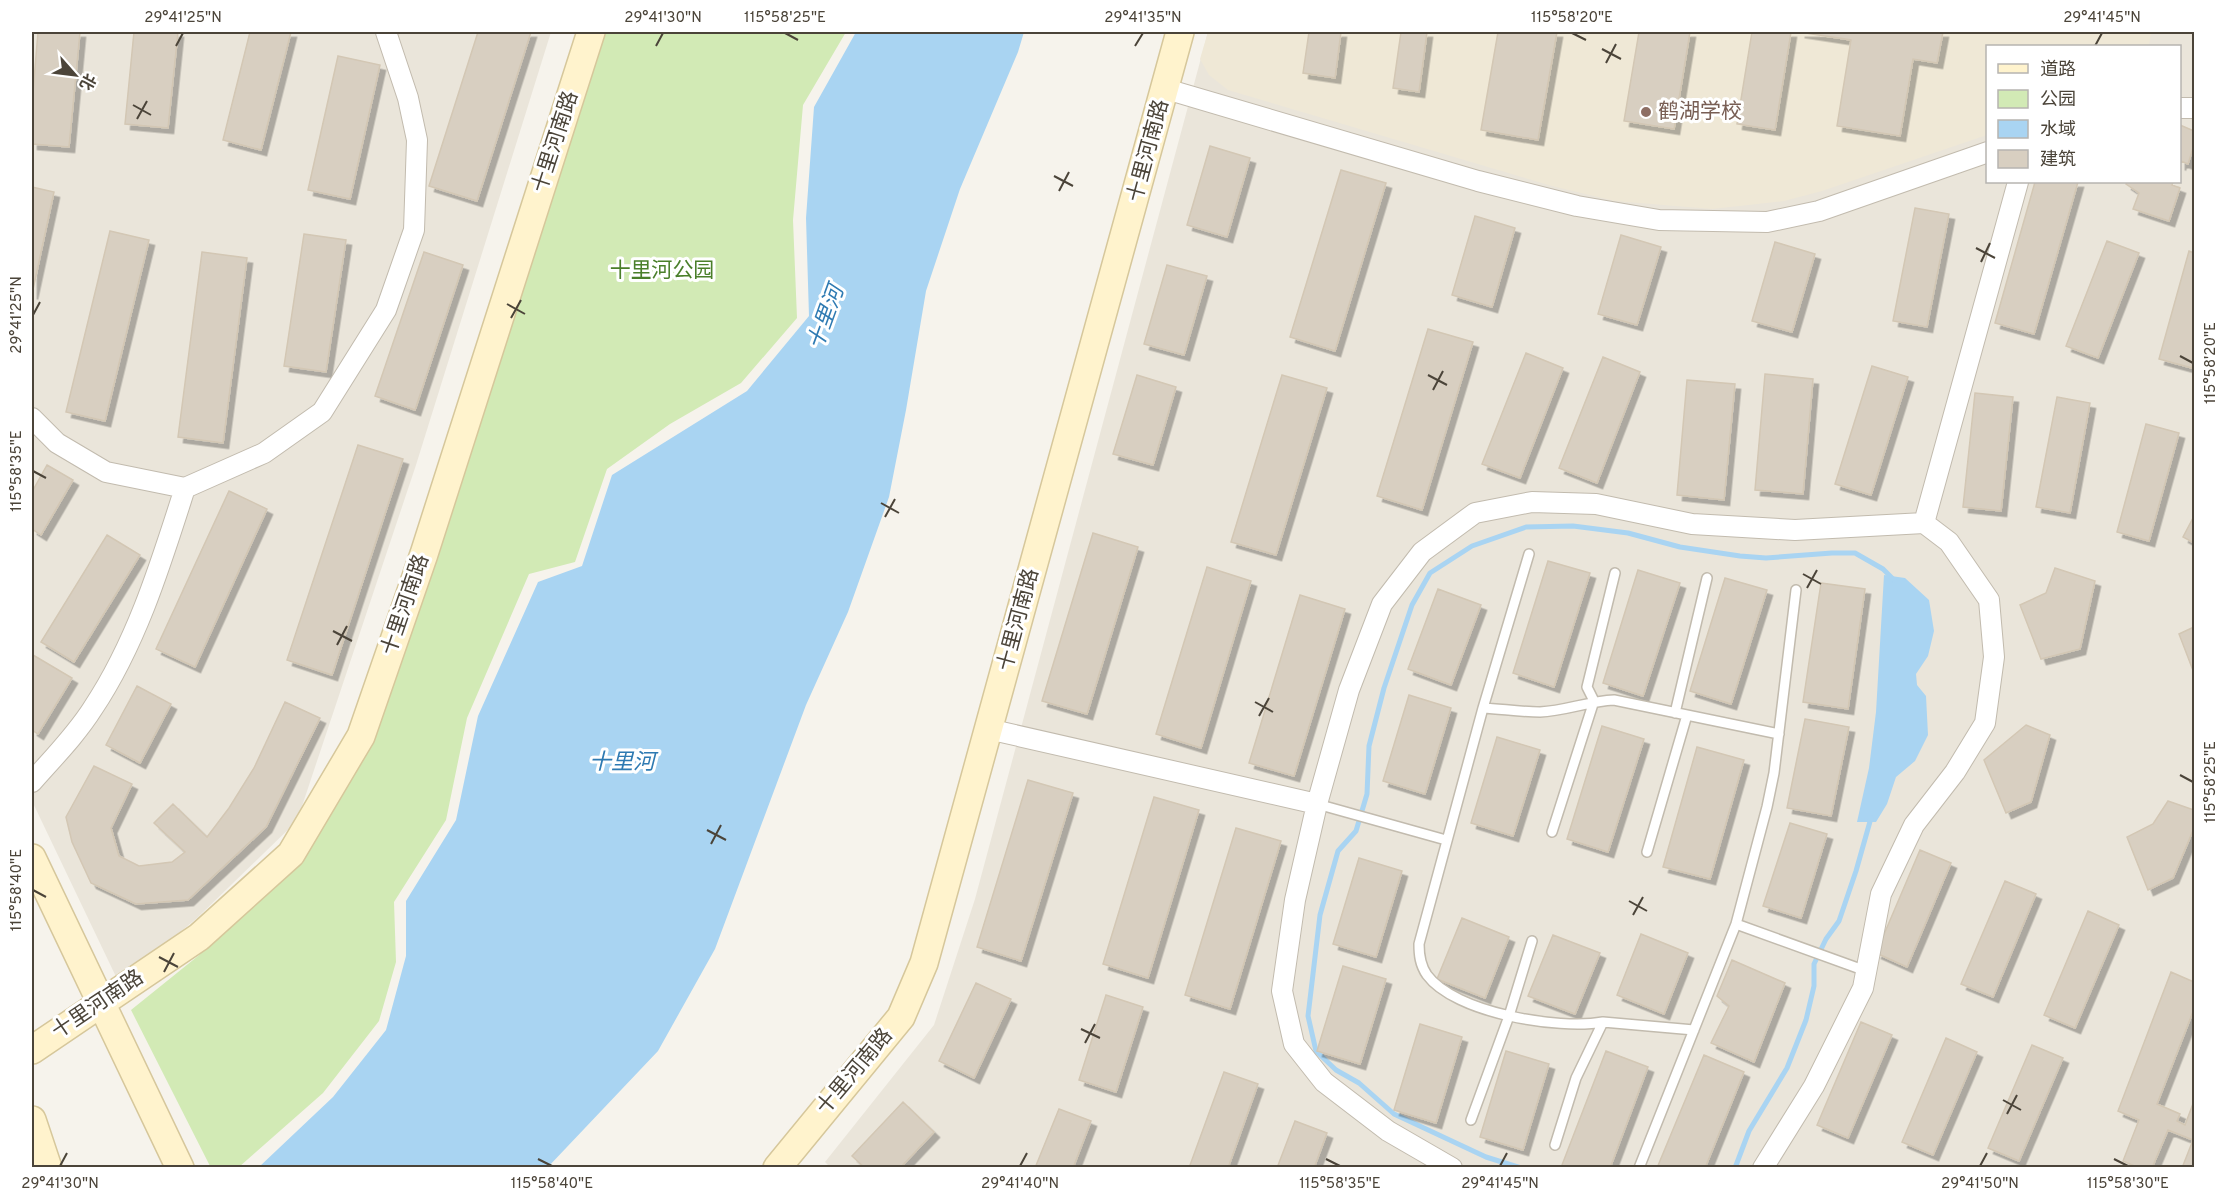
<svg xmlns="http://www.w3.org/2000/svg" width="2226" height="1199" font-family="Overpass,'Noto Sans SC',sans-serif">
  <style>
    .residential { fill: #eae5da; fill-rule: evenodd }
    .education { fill: #efe8d6 }
    .green { fill: #d2eab5 }
    .water { fill: #a9d4f2 }
    .lines { fill: none; stroke-linecap: round; stroke-linejoin: round }
    .stream { stroke: #a9d4f2; stroke-width: 5 }
    .building { fill: #d8cfc1; stroke: #d3c7b4; stroke-width: 1.5; filter: url(#shadow) }
    .lane-casing { stroke: #c2bbae; stroke-width: 12 }
    .street-casing { stroke: #c2bbae; stroke-width: 22 }
    .secondary-casing { stroke: #d6c79b; stroke-width: 30 }
    .lane { stroke: #fff; stroke-width: 9 }
    .street { stroke: #fff; stroke-width: 20 }
    .secondary { stroke: #fff3cd; stroke-width: 27 }
    .ticks { fill: none; stroke: #4b4439; stroke-width: 2 }
    .education-dot { fill: #8d6e63; stroke: #fff; stroke-width: 2 }
    .labels { text-anchor: middle; dominant-baseline: central; stroke-width: 6; stroke-linejoin: round; paint-order: stroke }
    .education-label { font-size: 21px; fill: #785e54; stroke: #fff; text-anchor: start }
    .street-label { font-size: 21px; fill: #4b4439; stroke: #fff }
    .park-label { font-size: 21px; fill: #4a7f2a; stroke: #fff }
    .water-label { font-size: 22px; font-style: italic; fill: #2e7ab2; stroke: #fff }
    .neatline { fill: none; stroke: #4b4439; stroke-width: 2 }
    .ticks-label { font-size: 15px; text-anchor: middle; fill: #4b4439 }
  </style>
  <defs>
    <filter id="shadow"><feDropShadow dx="5.5" dy="5.5" stdDeviation="0" flood-color="#0004"/></filter>
  </defs>
  <rect width="100%" height="100%" fill="#f6f3ec"/>
  <path class="residential" d="M32 32H551L416 465 297 821 197 918 119 983 32 801Z
    M1208 32H2194V1167L831 1168 825 1162 934 1025 975 899ZM1988 46H2180V182H1988Z"/>
  <path class="education" d="M1208 32H2151L2149 46H1988L1987 135 1822 191 1784 201 1712 209 1615 201 1552 186 1228 90 1209 75 1200 59Z"/>
  <path class="green" d="M599 32H846L803 105 793 220 797 318 741 383 670 424 607 469 575 562 529 574 467 718 446 820 394 902 396 962 379 1021 323 1093 239 1167 211 1168 131 1010 198 956 298 863 369 743Z"/>
  <path class="water" d="M856 32H1024L1018 52 960 189 926 291 906 410 889 497 848 612 806 705 715 949 658 1051 548 1167H259L333 1097 386 1030 406 956V901L456 820 478 716 538 582 582 566 612 475 747 391 809 316 806 218 814 107Z
    M1884 575 1905 578 1929 600 1934 631 1928 656 1916 674 1917 685 1926 696 1928 735 1915 761 1896 777 1887 804 1876 822H1857L1869 768 1876 712Z"/>
  <g class="lines">
    <path class="stream" d="M1521 1168 1486 1157 1394 1114 1359 1083 1336 1070 1316 1051 1308 1016 1320 915 1338 851 1356 831 1367 794 1369 746 1384 688 1412 605 1430 573 1472 546 1526 527 1573 526 1628 533 1680 547 1740 556 1766 558 1832 553H1855L1883 569 1894 580
      M1735 1168 1749 1131 1787 1068 1806 1020 1814 986V964L1826 939 1839 921 1856 871 1871 818"/>
  </g>
  <path class="building" d="M38 32H80L69 147 32 144V104Z
    M134 32H178L168 128 125 124Z
    M250 32H291L261 150 223 140Z
    M478 32H531L477 201 429 186Z
    M1309 32H1341L1335 78 1303 73Z
    M1401 32H1427L1419 92 1393 88Z
    M1498 32H1557L1538 140 1481 130Z
    M1639 32H1690L1674 129 1624 121Z
    M1752 32H1791L1775 130 1737 124Z
    M1799 32H1943L1937 63 1913 59 1900 136 1837 126 1851 40Z
    M338 56 380 65 350 199 308 190Z
    M2180 125 2194 131V145L2188 164 2181 161 2180 165Z
    M1210 146 1250 158 1227 237 1187 225Z
    M1341 170 1386 183 1335 351 1290 337Z
    M2035 182H2078L2034 334 1995 323Z
    M2127 182H2173L2172 185 2180 188 2169 221 2133 209 2139 193 2126 184Z
    M32 187 54 192 32 294Z
    M1915 208 1949 214 1927 327 1893 321Z
    M1475 216 1515 228 1492 307 1452 295Z
    M110 231 149 240 105 421 66 412Z
    M304 234 346 240 326 372 284 366Z
    M1621 235 1661 247 1637 325 1598 314Z
    M2107 241 2139 253 2098 358 2066 346Z
    M1775 242 1815 254 1792 332 1752 321Z
    M2189 251 2194 253V359L2192 368 2159 359Z
    M202 252 247 258 223 443 178 437Z
    M424 252 463 265 415 410 375 396Z
    M1167 265 1207 276 1184 355 1144 344Z
    M1428 329 1473 342 1422 510 1377 496Z
    M1526 353 1563 368 1520 478 1482 464Z
    M1603 357 1640 372 1597 483 1559 468Z
    M1872 366 1908 377 1871 495 1835 484Z
    M1765 374 1813 379 1803 494 1755 490Z
    M1137 375 1176 387 1153 465 1113 454Z
    M1282 375 1327 388 1276 555 1231 542Z
    M1687 380 1735 384 1724 500 1677 495Z
    M1975 393 2013 397 2001 511 1963 507Z
    M2057 397 2090 403 2070 513 2036 507Z
    M2146 424 2179 433 2149 541 2117 532Z
    M358 445 403 459 332 675 287 660Z
    M47 465 73 480 41 535 32 529V492Z
    M229 491 267 509 195 667 156 649Z
    M2194 516V543L2183 537Z
    M1093 533 1138 547 1087 714 1042 701Z
    M107 535 140 555 74 662 41 642Z
    M1548 561 1590 573 1554 687 1513 673Z
    M1207 567 1251 581 1201 748 1156 734Z
    M2055 568 2095 581 2080 649 2041 659 2020 605 2046 593Z
    M1638 570 1680 583 1643 696 1603 683Z
    M1725 578 1767 590 1731 704 1690 691Z
    M1821 583 1865 589 1848 709 1803 702Z
    M1438 589 1481 605 1451 685 1408 669Z
    M1300 595 1345 609 1294 776 1249 763Z
    M2194 627V673L2179 634Z
    M33 655 72 678 38 734 32 730V658Z
    M137 686 171 704 140 763 106 745Z
    M1409 695 1451 708 1425 794 1383 781Z
    M285 702 320 718 266 827 188 900 136 904 91 883 72 842 66 817 94 766 132 784 111 828 119 856 139 866 172 862 185 852 154 823 173 804 207 837 229 808 254 768Z
    M1805 719 1849 727 1831 816 1787 808Z
    M2026 725 2050 735 2031 802 2006 813 1984 760Z
    M1602 726 1644 739 1608 852 1567 839Z
    M1497 737 1540 750 1513 836 1471 823Z
    M1697 747 1744 760 1710 879 1663 867Z
    M1028 780 1073 793 1021 961 977 947Z
    M1154 797 1199 810 1148 978 1103 964Z
    M2168 801 2194 810V828L2173 878 2148 890 2127 837 2153 824Z
    M1790 823 1827 834 1801 918 1763 906Z
    M1236 828 1281 841 1230 1009 1185 995Z
    M1920 850 1951 863 1907 967 1876 953Z
    M1359 858 1402 871 1376 957 1333 944Z
    M2005 881 2036 894 1993 997 1961 984Z
    M2088 911 2119 925 2075 1028 2044 1015Z
    M1462 918 1509 937 1485 998 1437 979Z
    M1641 934 1688 953 1664 1014 1617 995Z
    M1553 935 1600 953 1575 1014 1528 996Z
    M1732 960 1785 983 1754 1062 1711 1043 1729 1006 1717 996Z
    M1343 966 1386 979 1360 1064 1317 1051Z
    M2171 972 2194 982V1009L2157 1104 2180 1114 2177 1121 2185 1125 2194 1101V1168H2182L2193 1140 2168 1130 2152 1168H2139L2123 1161 2139 1120 2118 1111Z
    M976 983 1011 999 974 1078 939 1061Z
    M1106 995 1143 1007 1116 1092 1079 1080Z
    M1861 1022 1892 1035 1848 1138 1817 1125Z
    M1420 1024 1462 1037 1436 1123 1394 1110Z
    M1946 1038 1977 1052 1933 1155 1902 1142Z
    M2032 1045 2063 1058 2019 1161 1988 1148Z
    M1506 1051 1549 1064 1523 1150 1480 1137Z
    M1606 1051 1648 1067 1610 1168H1570L1562 1165Z
    M1704 1055 1744 1072 1705 1168H1657Z
    M1224 1072 1258 1084 1228 1168H1189Z
    M903 1102 934 1132 900 1168H865L852 1156Z
    M1059 1109 1091 1121 1073 1168H1035Z
    M1295 1121 1327 1133 1314 1168H1277Z"/>
  <g class="lines">
    <defs>
      <path id="lane" d="M1529 554 1483 708 1419 944C1419 955 1420 965 1427 975 1455 1013 1558 1030 1603 1022L1694 1030
        M1483 708C1502 709 1521 712 1540 712 1565 711 1589 701 1614 700L1779 734
        M1675 713 1707 578
        M1317 804 1446 840
        M1552 832 1594 701 1587 687 1615 573
        M1647 852 1687 715
        M1736 924 1866 971
        M1471 1120 1509 1016 1532 941
        M1555 1145 1576 1078 1603 1022
        M1639 1168 1736 924 1767 807 1774 773 1796 590"/>
      <path id="street" d="M1166 89 1478 181 1577 206 1659 220 1767 222 1819 211 1988 152
        M2180 108H2194
        M32 418 57 443 106 472 185 488 264 453 322 412 386 310 414 230 417 140 408 98 386 32
        M988 729 1317 804
        M32 782C53 758 76 735 93 708 137 642 161 563 185 488
        M1452 1168 1388 1131 1324 1082 1294 1044 1282 991 1295 900 1317 804 1349 690 1382 604 1422 552 1475 513 1532 502 1596 504 1692 524 1795 530 1924 523
        M1763 1168 1814 1086 1863 988 1881 894 1914 825 1955 772 1985 723 1994 657 1989 600 1949 542 1924 523 2018 182"/>
      <path id="secondary" d="M32 858 180 1168
        M32 1050 199 937 291 854 361 736 424 554 591 32
        M32 1120 48 1168
        M777 1168 901 1017 924 963 1180 32"/>
    </defs>
    <use href="#lane" class="lane-casing"/>
    <use href="#street" class="street-casing"/>
    <use href="#secondary" class="secondary-casing"/>
    <use href="#lane" class="lane"/>
    <use href="#street" class="street"/>
    <use href="#secondary" class="secondary"/>
  </g>
  <path class="ticks" d="M785 33 798 40M1572 33 1586 40M176 46 183 33M656 46 663 33M1135 46 1143 33M2095 46 2102 33M1602 49 1621 59M1606 63 1616 44M133 105 151 115M137 119 147 101M1054 176 1073 186M1059 191 1069 172M1976 248 1995 258M1981 262 1990 243M507 304 525 314M33 315 40 302M511 318 521 300M2180 356 2193 363M1428 375 1447 385M1433 390 1443 371M33 471 46 478M881 503 899 513M885 517 895 499M1803 574 1821 584M1807 588 1817 570M333 631 352 641M337 645 347 626M1255 702 1273 712M1259 716 1269 698M2180 775 2193 782M707 830 726 840M711 844 721 825M33 890 46 897M1629 901 1647 911M1633 915 1643 897M159 957 178 967M164 972 174 953M1081 1029 1100 1038M1085 1043 1095 1024M2003 1100 2021 1110M2007 1114 2017 1095M538 1159 552 1166M1326 1159 1340 1166M2114 1159 2128 1166M60 1166 67 1153M1020 1166 1027 1153M1500 1166 1507 1153M1980 1166 1987 1153"/>
  <circle class="education-dot" cx="1646" cy="112" r="6"/>
  <g class="labels">
    <g class="education-label">
      <text x="1658" y="112">鹤湖学校</text>
    </g>
    <g class="street-label">
      <text transform="translate(556 142) rotate(-72)">十里河南路</text>
      <text transform="translate(1149 151) rotate(-75)">十里河南路</text>
      <text transform="translate(406 605) rotate(-71)">十里河南路</text>
      <text transform="translate(1019 620) rotate(-75)">十里河南路</text>
      <text transform="translate(98 1005) rotate(-34)">十里河南路</text>
      <text transform="translate(855 1072) rotate(-50)">十里河南路</text>
    </g>
    <g class="park-label">
      <text x="662" y="271">十里河公园</text>
    </g>
    <g class="water-label">
      <text transform="translate(827 318) rotate(-70)">十里河</text>
      <text x="622" y="763">十里河</text>
    </g>
  </g>
  <rect width="2226" height="1199" fill="none" stroke="#ffffff" stroke-width="66"/>
  <rect x="1986" y="45" width="195" height="138" fill="#ffffff" stroke="#b7b4b0" stroke-width="1.5"/>
  <rect x="1998" y="64" width="30" height="9" fill="#fff3cd" stroke="#b7b4b0" stroke-width="1.5"/>
  <text x="2040" y="75" font-size="18" fill="#4b4439">道路</text>
  <rect x="1998" y="90" width="30" height="18" fill="#d2eab5" stroke="#b7b4b0" stroke-width="1.5"/>
  <text x="2040" y="105" font-size="18" fill="#4b4439">公园</text>
  <rect x="1998" y="120" width="30" height="18" fill="#a9d4f2" stroke="#b7b4b0" stroke-width="1.5"/>
  <text x="2040" y="135" font-size="18" fill="#4b4439">水域</text>
  <rect x="1998" y="150" width="30" height="18" fill="#d8cfc1" stroke="#b7b4b0" stroke-width="1.5"/>
  <text x="2040" y="165" font-size="18" fill="#4b4439">建筑</text>
  <g transform="translate(75 75) rotate(118)" stroke="#ffffff" stroke-width="4.5" paint-order="stroke">
  <path d="M0-4.5L10 22L0 15L-10 22Z" fill="#4b4439"/>
  <text y="-9" font-size="16" font-weight="bold" text-anchor="middle" fill="#4b4439">北</text>
  </g>
  <rect x="33" y="33" width="2160" height="1133" class="neatline"/>
  <g class="ticks-label">
    <text x="183" y="22">29°41'25"N</text>
    <text x="663" y="22">29°41'30"N</text>
    <text x="785" y="22">115°58'25"E</text>
    <text x="1143" y="22">29°41'35"N</text>
    <text x="1572" y="22">115°58'20"E</text>
    <text x="2102" y="22">29°41'45"N</text>
    <text transform="translate(16 315) rotate(-90)" y="5">29°41'25"N</text>
    <text transform="translate(2210 363) rotate(-90)" y="5">115°58'20"E</text>
    <text transform="translate(16 471) rotate(-90)" y="5">115°58'35"E</text>
    <text transform="translate(2210 782) rotate(-90)" y="5">115°58'25"E</text>
    <text transform="translate(16 890) rotate(-90)" y="5">115°58'40"E</text>
    <text x="60" y="1188">29°41'30"N</text>
    <text x="552" y="1188">115°58'40"E</text>
    <text x="1020" y="1188">29°41'40"N</text>
    <text x="1340" y="1188">115°58'35"E</text>
    <text x="1500" y="1188">29°41'45"N</text>
    <text x="1980" y="1188">29°41'50"N</text>
    <text x="2128" y="1188">115°58'30"E</text>
  </g>
</svg>
